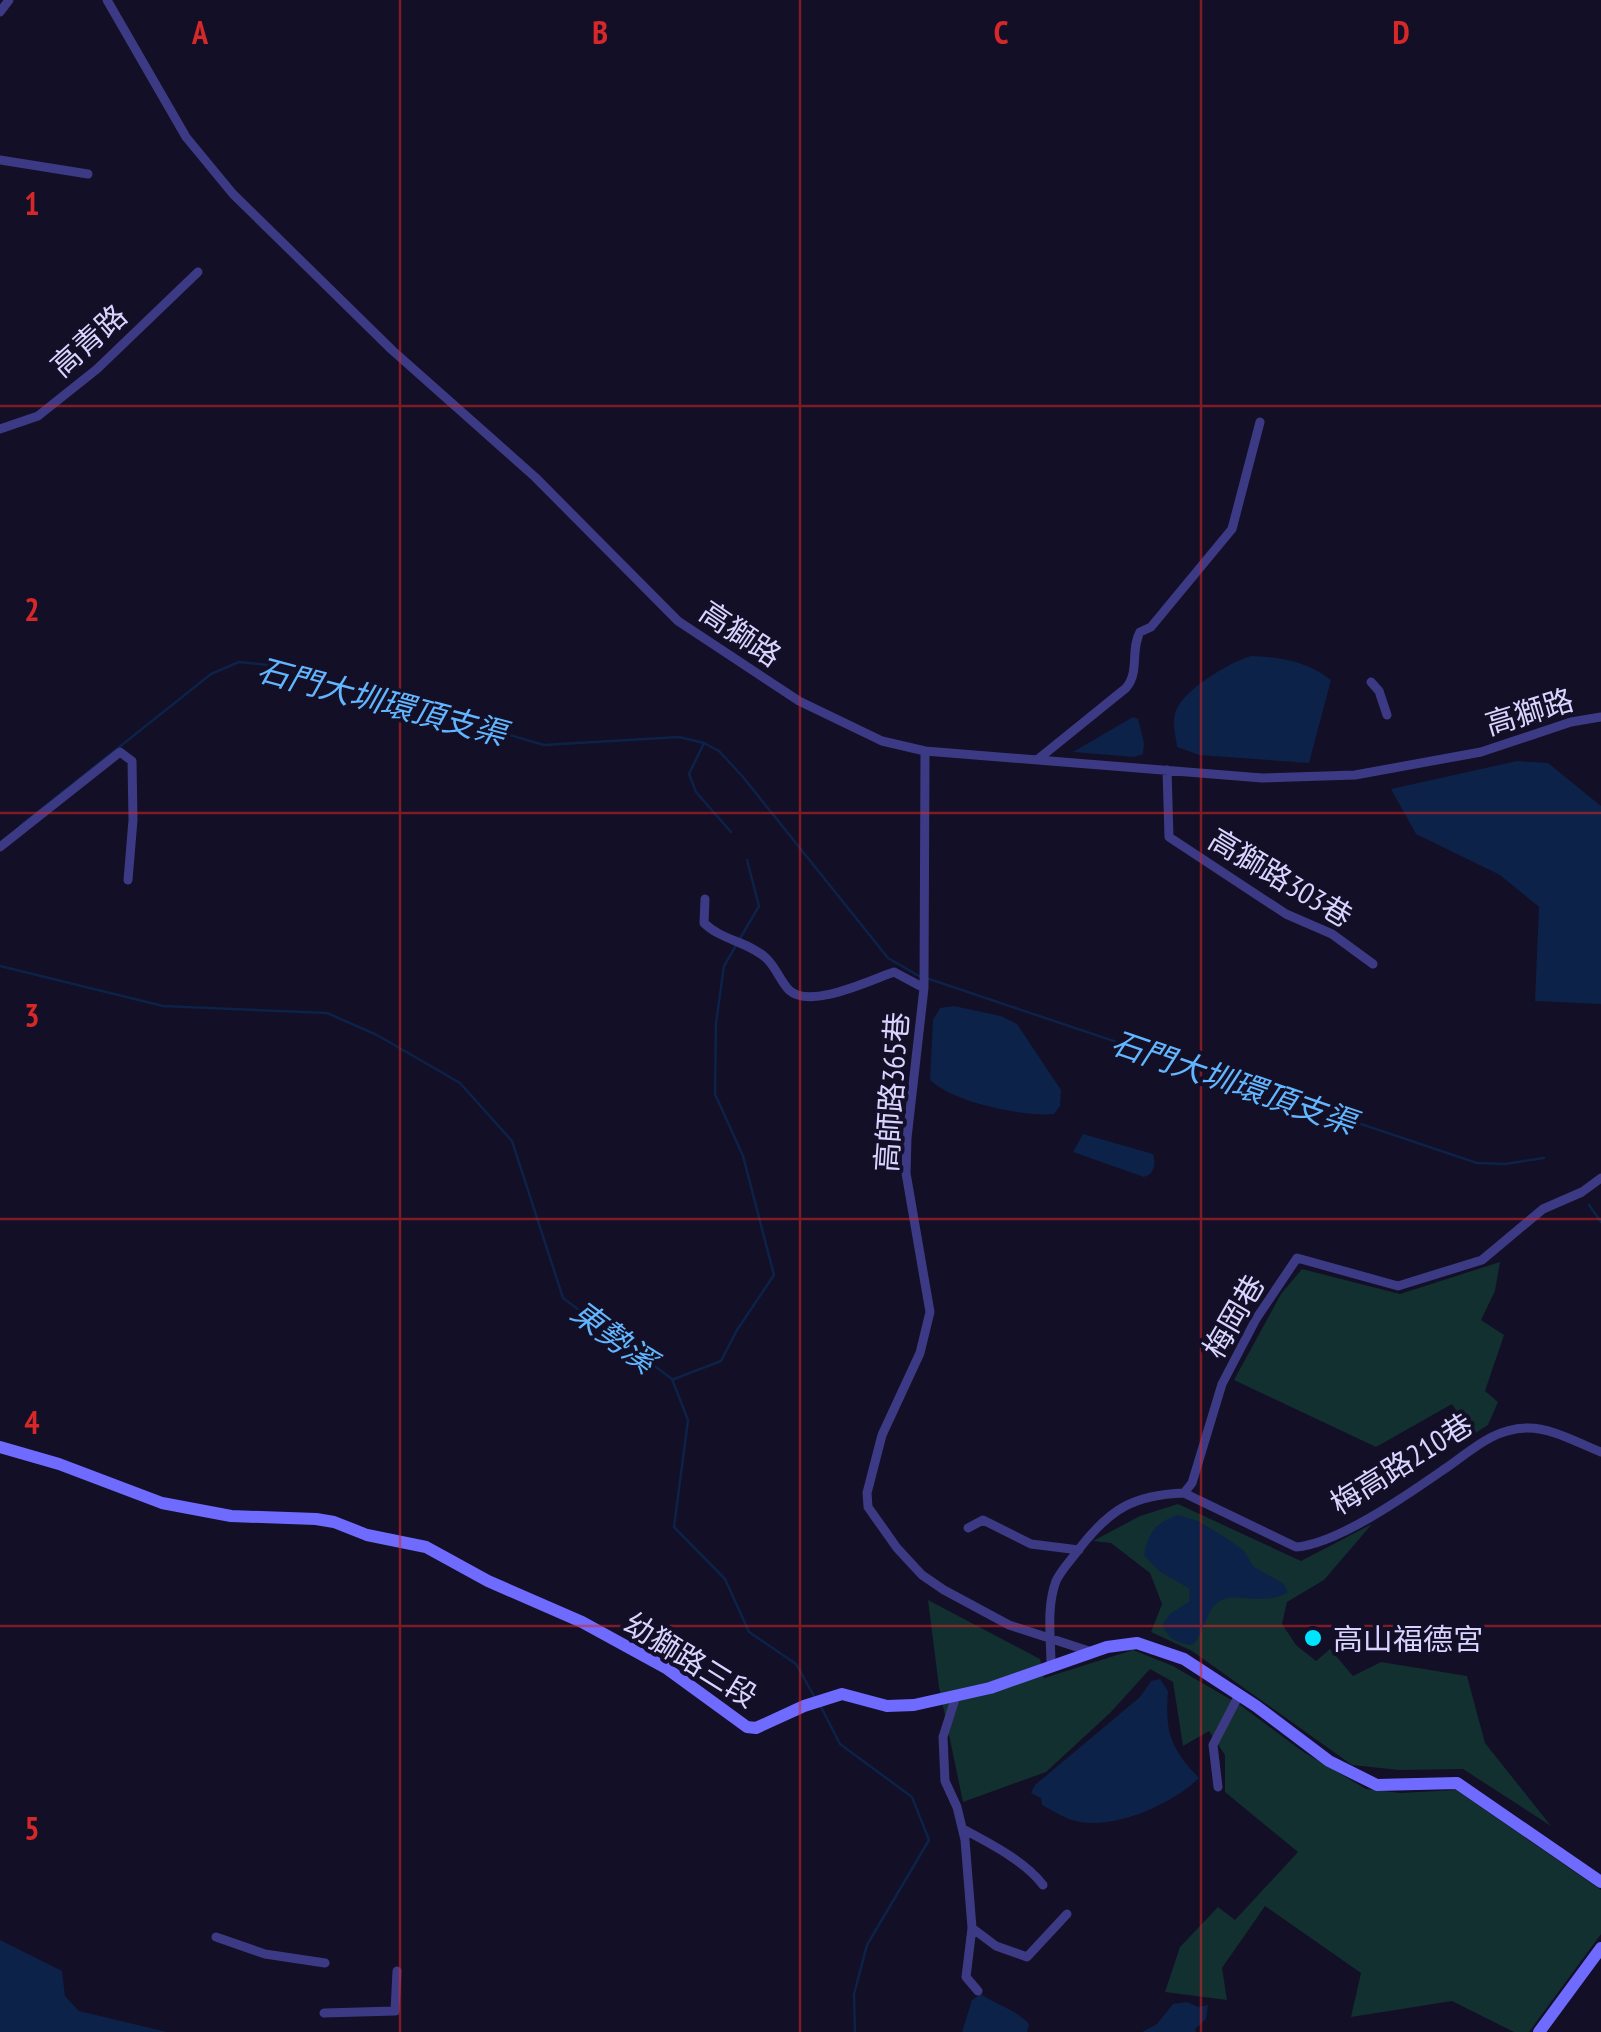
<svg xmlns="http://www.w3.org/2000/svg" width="1601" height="2032" font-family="'PT Sans Narrow','Noto Sans TC',sans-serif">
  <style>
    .green { fill: #12302f }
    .water { fill: #0c2248 }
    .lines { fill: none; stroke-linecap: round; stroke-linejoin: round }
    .stream { stroke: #0c2248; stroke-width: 2.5 }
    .street { stroke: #3d3a85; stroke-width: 9 }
    .secondary { stroke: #6f6bff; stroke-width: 12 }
    .grid { fill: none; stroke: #d62828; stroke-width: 2.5; stroke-opacity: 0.55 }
    .poi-dot { fill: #00e5ff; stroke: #130f26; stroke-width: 4 }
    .labels { text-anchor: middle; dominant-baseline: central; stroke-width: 8; stroke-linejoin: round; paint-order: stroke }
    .street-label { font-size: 30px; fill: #d9d4ff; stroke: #130f26 }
    .poi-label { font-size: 30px; fill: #d9d4ff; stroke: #130f26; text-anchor: start }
    .water-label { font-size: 32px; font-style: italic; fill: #62b6ff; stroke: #130f26 }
    .grid-label { font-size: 32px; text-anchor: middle; font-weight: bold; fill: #d62828; stroke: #130f26; stroke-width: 8; stroke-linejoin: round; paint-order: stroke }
  </style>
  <rect width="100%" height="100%" fill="#130f26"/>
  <path class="green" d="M1500 1262 1495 1291 1481 1320 1504 1335 1485 1391 1498 1402 1488 1425 1472 1435 1452 1404 1376 1447 1234 1380 1281 1294 1302 1269 1400 1294Z
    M1178 1504 1301 1561 1372 1524 1324 1580 1287 1602 1282 1624 1296 1645 1316 1661 1330 1649 1353 1676 1381 1662 1467 1676 1485 1743 1551 1826 1463 1769 1399 1770 1352 1765 1192 1651 1151 1632 1162 1604 1150 1573 1111 1543 1093 1541 1140 1516Z
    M928 1600 1040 1659 1044 1678 1133 1650 1173 1666 1240 1705 1302 1751 1366 1789 1401 1793 1456 1790 1601 1890V1934L1529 2032H1514L1452 2001 1351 2017 1361 1973 1265 1906 1222 1968 1227 2000 1165 1992 1180 1947 1218 1907 1235 1920 1298 1852 1225 1792V1755L1209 1731 1183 1746 1173 1682 1150 1669 1110 1713 1046 1772 963 1802 939 1687Z"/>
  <path class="water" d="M1251 656C1281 657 1307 661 1331 680L1309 763 1199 755 1177 747C1176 737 1172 724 1175 714 1180 691 1230 662 1251 656Z
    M1133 717 1138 719 1144 743 1143 754 1134 757 1073 752Z
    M1517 761 1548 763 1601 806V1004L1535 1001 1539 907 1500 875 1416 834 1391 789Z
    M954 1006 1001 1016 1017 1024 1061 1090 1060 1106 1054 1114C1022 1117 953 1102 930 1080L933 1020 940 1008Z
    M1083 1134 1153 1154C1156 1163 1155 1174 1144 1177L1073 1152Z
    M1178 1515 1198 1521 1226 1538 1243 1550 1254 1567 1284 1584 1288 1592C1264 1608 1234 1589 1217 1603 1205 1613 1205 1633 1192 1645 1177 1643 1169 1639 1162 1625L1170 1614 1189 1602 1190 1589 1159 1571 1144 1555C1148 1533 1156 1522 1178 1515Z
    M1160 1679 1168 1691C1165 1732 1170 1748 1199 1778 1171 1805 1111 1832 1072 1820 1062 1817 1052 1810 1042 1805L1041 1798 1031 1793 1035 1785 1140 1697 1151 1681Z
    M0 1940 62 1971 65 1996 79 2011 167 2032H0Z
    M981 1994C998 2006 1014 2008 1029 2024L1027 2032H962L972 2000Z
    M1187 2002 1198 2007 1208 2005 1206 2019 1195 2029 1196 2032H1142L1157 2024 1173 2004Z"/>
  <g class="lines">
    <path class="stream" d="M704 743 689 774 696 792 731 832
      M20 826 211 674 239 662 268 665 544 745 679 737 704 743 719 751 743 777 888 958 919 976
      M0 966 163 1006 327 1013 377 1035 460 1083 512 1141 563 1298 672 1379 688 1420 674 1527 725 1579 749 1632 796 1664 814 1696
      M929 979 1477 1163 1505 1164 1544 1158
      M1589 1205 1601 1222
      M674 1379 721 1361 737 1330 774 1275 743 1156 715 1094 716 1023 724 966 759 906 747 860
      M821 1707 840 1744 912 1797 929 1840 867 1945 854 1994 855 2032"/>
    <path class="street" d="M107 0 186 137 233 194 392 350 535 477 678 621 799 701 882 741 925 751 1262 778 1355 775 1481 752 1571 722 1601 717
      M0 12 9 0
      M0 160 88 174
      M0 429 38 416 97 369 198 272
      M1371 682 1379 691 1387 715
      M925 751 924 988 907 1138 906 1173 930 1312 920 1353 882 1435 867 1493 868 1507 897 1548 922 1575 944 1590 1009 1625 1092 1652
      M1037 760 1126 688C1140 672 1130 650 1140 632L1151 627 1232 529 1260 422
      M1167 770 1169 837 1286 914 1332 934 1373 964
      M0 847 120 752 132 761 133 820 128 880
      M705 899 704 923C721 940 749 942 766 958 776 967 780 981 789 990 810 1010 870 980 894 972L924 988
      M1184 1493 1192 1483 1222 1384 1256 1319 1297 1258 1398 1286 1482 1260 1543 1209 1582 1192 1601 1178
      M968 1528 983 1520 1031 1544 1079 1550
      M1051 1666C1051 1638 1046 1608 1056 1581 1061 1570 1072 1559 1079 1549 1110 1509 1133 1495 1184 1493L1296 1547C1338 1544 1410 1493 1446 1468 1472 1450 1494 1428 1528 1428 1552 1428 1578 1443 1601 1452
      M956 1696 943 1737 945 1781 957 1807 965 1840 972 1928 966 1977 978 1991
      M1218 1787 1213 1745 1239 1695
      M963 1829C989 1843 1025 1861 1043 1885
      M972 1928 996 1946 1027 1957 1067 1914
      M216 1937 265 1954 325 1963
      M324 2013 395 2011 397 1971"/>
    <path class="secondary" d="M0 1447 59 1464 162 1503 231 1516 316 1519 334 1522 367 1535 426 1547 488 1581 582 1622 666 1668 747 1727 756 1728 804 1706 842 1694 887 1706 914 1705 990 1688 1107 1647 1137 1643 1184 1659 1256 1706 1329 1761 1377 1785 1457 1783 1601 1882
      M1539 2032 1601 1948"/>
  </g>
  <path class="grid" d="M400 0V2032M800 0V2032M1201 0V2032M0 406H1601M0 813H1601M0 1219H1601M0 1626H1601"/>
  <circle class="poi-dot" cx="1313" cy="1638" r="10"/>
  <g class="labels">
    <g class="street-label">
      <text transform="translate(88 340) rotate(-42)">高青路</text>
      <text transform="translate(741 633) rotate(34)">高獅路</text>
      <text transform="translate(1529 711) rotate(-17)">高獅路</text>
      <text transform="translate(1281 877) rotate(31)">高獅路303巷</text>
      <text transform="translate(891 1092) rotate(-86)">高師路365巷</text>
      <text transform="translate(1233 1316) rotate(-60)">梅岡巷</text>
      <text transform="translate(1401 1463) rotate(-32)">梅高路210巷</text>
      <text transform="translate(691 1659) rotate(32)">幼獅路三段</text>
    </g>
    <g class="poi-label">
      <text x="1333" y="1638">高山福德宮</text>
    </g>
    <g class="water-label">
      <text transform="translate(382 701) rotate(15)">石門大圳環頂支渠</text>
      <text transform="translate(1234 1082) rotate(19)">石門大圳環頂支渠</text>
      <text transform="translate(614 1336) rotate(37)">東勢溪</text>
    </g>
  </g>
  <g class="grid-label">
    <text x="200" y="44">A</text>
    <text x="600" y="44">B</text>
    <text x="1001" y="44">C</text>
    <text x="1401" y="44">D</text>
    <text x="32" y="215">1</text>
    <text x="32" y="621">2</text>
    <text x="32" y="1027">3</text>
    <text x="32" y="1434">4</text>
    <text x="32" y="1840">5</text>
  </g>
</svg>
